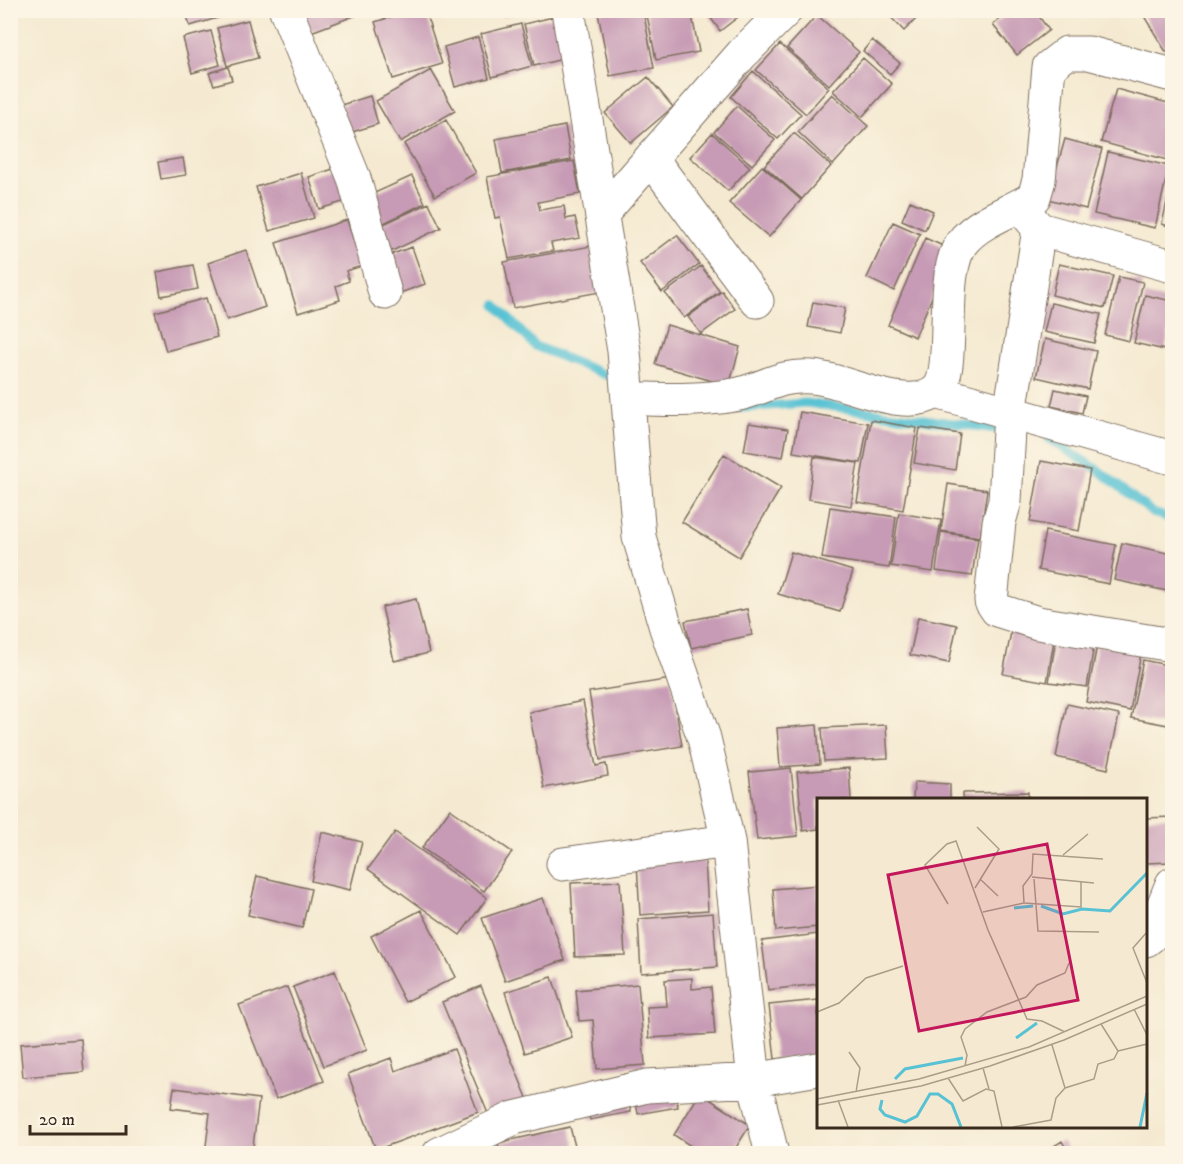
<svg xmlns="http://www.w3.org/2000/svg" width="1183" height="1164" font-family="'IM FELL DW Pica',serif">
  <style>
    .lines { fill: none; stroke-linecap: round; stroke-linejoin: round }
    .stream { stroke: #58c2d4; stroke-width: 9 }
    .building { fill: #c79bb5 }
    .minor-casing { stroke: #7c6d5d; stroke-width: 35 }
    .minor { stroke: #fff; stroke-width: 33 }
    .inset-river { fill: none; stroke: #58c2d4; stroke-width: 3 }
    .inset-road { fill: none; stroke: #ab9d89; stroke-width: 1.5 }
    .view { fill: #c2185b; fill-opacity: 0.15; stroke: #c2185b; stroke-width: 3 }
    .inset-edge { fill: none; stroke: #3b2a1e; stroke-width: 3 }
  </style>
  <rect width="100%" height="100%" fill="#fcf5e5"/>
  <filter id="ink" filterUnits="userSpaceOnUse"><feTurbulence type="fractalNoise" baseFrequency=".0167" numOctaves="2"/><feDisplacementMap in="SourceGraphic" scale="12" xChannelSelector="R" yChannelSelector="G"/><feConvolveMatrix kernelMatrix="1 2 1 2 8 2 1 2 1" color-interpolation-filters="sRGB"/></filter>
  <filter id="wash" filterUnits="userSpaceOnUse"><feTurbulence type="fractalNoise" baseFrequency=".008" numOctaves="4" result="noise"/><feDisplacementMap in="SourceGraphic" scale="24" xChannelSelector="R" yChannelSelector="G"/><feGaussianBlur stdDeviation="1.35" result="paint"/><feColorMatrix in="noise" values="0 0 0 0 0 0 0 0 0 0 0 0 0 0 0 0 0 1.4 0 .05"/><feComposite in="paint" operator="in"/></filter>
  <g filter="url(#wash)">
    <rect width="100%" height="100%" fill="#f5ead1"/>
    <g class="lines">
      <path class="stream" d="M496 305 535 346 608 376
        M740 408 806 403 1004 430
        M1049 439 1097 469 1153 513 1172 519"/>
    </g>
    <g id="blocks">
      <path class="building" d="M185 10H241V11L190 26Z
        M303 10H370L311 32Z
        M412 10H425L442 64 393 79 375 22Z
        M500 10H525V11L502 17Z
        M611 10H643L654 68 610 76 598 13Z
        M646 10H691L699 52 656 60Z
        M705 10H747L720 31Z
        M884 10H925L904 31Z
        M1012 10H1034L1049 30 1017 55 993 25Z
        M1146 10H1172V48L1166 52 1142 13Z
        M817 15 859 52 829 85 787 48Z
        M557 16 567 58 534 66 524 24Z
        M248 20 258 58 227 66 217 28Z
        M521 24 532 66 492 77 481 34Z
        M211 31 220 65 192 73 183 38Z
        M478 37 489 78 455 87 444 47Z
        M872 40 900 63 890 74 863 51Z
        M780 44 829 88 806 114 756 70Z
        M863 58 892 84 862 117 833 91Z
        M228 67 232 80 214 85 209 73Z
        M431 70 455 111 400 142 376 101Z
        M753 71 801 114 778 139 731 97Z
        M648 77 673 107 631 143 605 113Z
        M1116 89 1172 104 1171 161 1101 142Z
        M832 94 868 126 833 165 798 132Z
        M370 96 378 124 349 133 341 105Z
        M737 106 775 140 752 165 714 132Z
        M446 120 476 173 435 196 404 144Z
        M565 126 571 160 502 173 496 139Z
        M712 133 750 167 728 191 690 157Z
        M794 133 831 166 802 199 764 166Z
        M1065 139 1102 149 1086 209 1048 199Z
        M1108 152 1169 166 1155 228 1094 214Z
        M183 158 186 175 161 179 158 162Z
        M574 161 580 194 538 202 540 210 564 206 566 219 575 217 580 238 551 243 553 251 509 259 500 217 495 218 487 177Z
        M342 166 353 199 319 209 309 177Z
        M762 166 801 200 769 237 729 203Z
        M301 173 314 218 269 231 256 187Z
        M412 176 425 203 382 224 368 196Z
        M1172 179V227L1162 224Z
        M910 201 933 211 925 230 902 220Z
        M429 203 441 228 392 251 379 226Z
        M347 220 362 266 346 271 349 281 336 286 340 300 298 313 276 243Z
        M893 222 920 234 894 291 867 278Z
        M677 235 699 264 662 292 640 263Z
        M925 238 952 250 915 337 888 325Z
        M591 246 600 292 513 308 504 262Z
        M412 247 425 284 400 293 387 256Z
        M246 250 265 307 227 320 208 263Z
        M1059 264 1113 276 1105 308 1052 295Z
        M193 265 198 289 161 296 157 272Z
        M701 266 720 291 684 318 665 293Z
        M1119 277 1143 282 1129 341 1105 335Z
        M722 291 735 309 701 334 688 317Z
        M1145 295 1172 301V318L1165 350 1134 343Z
        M206 298 217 337 166 351 155 312Z
        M813 302 845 308 840 333 808 327Z
        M1051 303 1101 314 1094 343 1044 332Z
        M667 325 740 347 729 386 655 364Z
        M1045 339 1096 351 1088 389 1036 377Z
        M1055 389 1086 396 1082 413 1051 406Z
        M800 412 868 423 861 463 793 452Z
        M871 420 917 428 903 510 857 502Z
        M749 423 788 429 783 457 744 451Z
        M920 428 960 434 955 470 914 463Z
        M724 454 781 488 739 557 682 522Z
        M814 457 858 463 851 506 808 499Z
        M1041 461 1090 470 1079 531 1030 522Z
        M948 484 987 490 980 537 941 531Z
        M830 507 896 517 889 568 822 558Z
        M899 513 941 520 933 572 891 566Z
        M1045 531 1116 545 1109 584 1038 570Z
        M941 532 978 538 972 576 936 571Z
        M1122 543 1172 554V592L1114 580Z
        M791 552 853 571 840 612 778 594Z
        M416 599 429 653 394 661 382 607Z
        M747 609 752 635 691 648 685 621Z
        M918 617 957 625 949 663 910 655Z
        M1011 632 1054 640 1047 682 1003 674Z
        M1056 639 1094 645 1087 687 1049 682Z
        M1097 645 1141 653 1130 711 1086 702Z
        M1143 660 1172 666V702L1168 725 1131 718Z
        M671 679 682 746 600 760 589 692Z
        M583 701 596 766 606 764 608 776 544 788 529 712Z
        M1067 704 1119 715 1108 769 1056 757Z
        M817 725 820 764 780 767 777 728Z
        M886 725 888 758 824 761 822 728Z
        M791 768 798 836 757 840 749 772Z
        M849 768 851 800H818V829L803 831 797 772Z
        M914 782 950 784V800H913Z
        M1028 792V800H963V793Z
        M450 809 512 852 484 891 422 848Z
        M1172 817V862L1146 863V818Z
        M322 832 362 842 350 890 311 881Z
        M395 832 487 898 460 935 368 869Z
        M705 859 708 910 640 915 637 863Z
        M257 876 311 889 302 928 248 915Z
        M620 881 625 955 575 957 571 883Z
        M818 885V927L776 931 773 889Z
        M543 898 565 960 505 981 482 918Z
        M421 910 456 977 405 1002 371 936Z
        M713 913 717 967 641 973 638 919Z
        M818 934V984L768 990 762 941Z
        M335 971 367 1050 324 1066 293 987Z
        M552 977 572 1037 525 1053 505 992Z
        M692 978V989L711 987 715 1034 649 1038 647 1007 667 1006 665 980Z
        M638 984 645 1065 597 1069 593 1020 579 1021 576 990Z
        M481 986 528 1100 489 1116 442 1002Z
        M287 987 324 1081 276 1099 239 1005Z
        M818 1000V1055L775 1059 769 1005Z
        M81 1039 84 1072 23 1077 20 1044Z
        M454 1049 478 1112 376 1150 348 1074 391 1058 395 1071Z
        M174 1088 259 1099 252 1154H205L210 1113 171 1108Z
        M675 1091 678 1107 638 1114 635 1097Z
        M700 1093 750 1125 732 1154H703L674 1135Z
        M628 1098 631 1112 590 1120 587 1107Z
        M570 1127 577 1154H500L498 1143Z
        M1062 1141 1069 1154H1041Z"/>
    </g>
  </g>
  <g filter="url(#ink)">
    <use href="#blocks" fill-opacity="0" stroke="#7c6d5d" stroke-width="1.5"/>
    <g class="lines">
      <defs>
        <path id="minor" d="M286 10 354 178 385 293
          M568 10 624 351 639 537 666 628 704 738 728 841 754 1080 772 1154
          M651 158 757 301
          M1025 212 1039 229 1172 266
          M602 214 742 54 786 10
          M1039 229 1010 413 1005 501 999 522 991 601 997 610 1038 623 1172 645
          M936 392 1172 458
          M629 398C665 400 699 401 734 395 763 390 778 374 812 377 845 379 905 414 935 392 960 374 935 270 965 239 982 220 1013 211 1034 197L1039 180 1049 67 1067 53H1089L1172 75
          M563 864 728 841
          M1146 940 1151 936 1172 884
          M439 1154 514 1118 647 1086 754 1080 818 1069"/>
      </defs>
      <use href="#minor" class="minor-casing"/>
      <use href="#minor" class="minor"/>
    </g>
  </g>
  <g transform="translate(817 798)">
    <rect width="330" height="330" fill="#f5ead1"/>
    <path class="inset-river" d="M224 108 246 116 265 111 293 113 330 75M197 110 216 108M199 240 220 225M78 281 88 271 146 260M65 302 63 311 68 317 88 324 100 318 113 296H121L135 306 144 329M323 329 330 295"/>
    <path class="inset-road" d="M246 57 271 36M215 79 277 85M163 81 181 98M217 81 221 133 282 134M158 90 182 51 160 29M207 105 264 109V84M131 106 108 67 130 46 139 43 171 132 210 221 225 223 248 234M166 114 207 105 206 88 215 76 216 56 286 61M330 134 316 150 330 185M317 211 330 237M0 214 22 205 49 180 86 168M284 226 301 253M235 247 248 290M301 253 330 246M32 254 43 270 39 294M148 268 150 257 144 239 148 231 170 214 209 199 220 187 248 175 252 165M166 270 172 291M131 280 146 303 169 291 177 293 185 329M0 301 102 281 212 249 330 198M21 302 31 329M0 307 104 288 173 268 247 242 330 206M196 329 234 322 239 300 248 290 277 281 281 266 297 261 301 253"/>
    <path class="view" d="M230 46 261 202 102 233 71 77Z"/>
    <rect width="330" height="330" class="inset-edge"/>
  </g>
  <rect width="1183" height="1164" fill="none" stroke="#fcf5e5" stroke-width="36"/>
  <path d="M30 1125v9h96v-9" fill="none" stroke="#3b2a1e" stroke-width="3"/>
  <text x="39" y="1125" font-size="18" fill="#3b2a1e" stroke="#fcf5e5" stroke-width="4.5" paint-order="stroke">20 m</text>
</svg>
